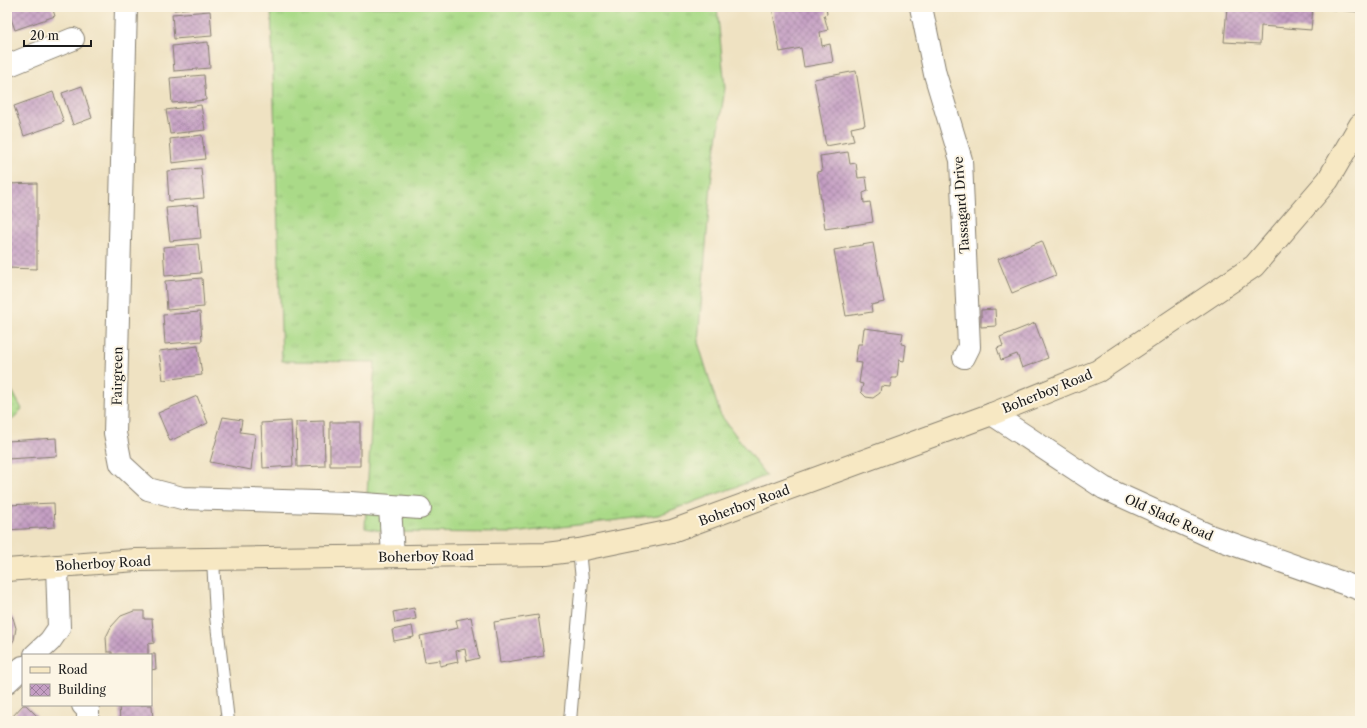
<svg xmlns="http://www.w3.org/2000/svg" width="1367" height="728" font-family="'Libre Caslon Text',serif">
  <style>
    .grass { fill: url(#grass-tufts); stroke: #637b52 }
    .park { fill: url(#park-dots); stroke: #637b52 }
    .building { fill: url(#building-cross-hatch) }
    .lines { fill: none; stroke-linecap: round; stroke-linejoin: round }
    .lane-casing { stroke: #867f6f; stroke-width: 14 }
    .street-casing { stroke: #867f6f; stroke-width: 24 }
    .secondary-casing { stroke: #867f6f; stroke-width: 24 }
    .lane { stroke: #fff; stroke-width: 12 }
    .street { stroke: #fff; stroke-width: 22 }
    .secondary { stroke: #f7e8c3; stroke-width: 22 }
    .labels { text-anchor: middle; dominant-baseline: central; stroke-width: 4; stroke-linejoin: round; paint-order: stroke }
    .street-label { font-size: 13px; fill: #1c1c1c; stroke: #fcf5e5 }
  </style>
  <defs>
    <pattern id="grass-tufts" width="24" height="20" patternUnits="userSpaceOnUse"><rect width="24" height="20" fill="#aada88"/><path d="M3 7l-1-3M5 7V3M7 7l1-3M15 17l-1-3M17 17v-4M19 17l1-3" fill="none" stroke="#92ba75"/></pattern>
    <pattern id="park-dots" width="8" height="8" patternUnits="userSpaceOnUse"><rect width="8" height="8" fill="#aada88"/><path d="M2 2h.1M6 6h.1" fill="none" stroke="#92ba75" stroke-width="1.8" stroke-linecap="round"/></pattern>
    <pattern id="building-cross-hatch" width="8" height="8" patternUnits="userSpaceOnUse"><rect width="8" height="8" fill="#c49ec3"/><path d="M0 0l8 8M0 8l8-8" fill="none" stroke="#9e809e"/></pattern>
  </defs>
  <rect width="100%" height="100%" fill="#fcf5e5"/>
  <filter id="ink" filterUnits="userSpaceOnUse"><feTurbulence type="fractalNoise" baseFrequency=".025" numOctaves="2"/><feDisplacementMap in="SourceGraphic" scale="8" xChannelSelector="R" yChannelSelector="G"/><feConvolveMatrix kernelMatrix="1 2 1 2 8 2 1 2 1" color-interpolation-filters="sRGB"/></filter>
  <filter id="wash" filterUnits="userSpaceOnUse"><feTurbulence type="fractalNoise" baseFrequency=".012" numOctaves="4" result="noise"/><feDisplacementMap in="SourceGraphic" scale="16" xChannelSelector="R" yChannelSelector="G"/><feGaussianBlur stdDeviation="0.9" result="paint"/><feColorMatrix in="noise" values="0 0 0 0 0 0 0 0 0 0 0 0 0 0 0 0 0 1.4 0 .05"/><feComposite in="paint" operator="in"/></filter>
  <g filter="url(#wash)">
    <rect width="100%" height="100%" fill="#efe2c2"/>
    <path class="grass" d="M271 7H717L725 88 712 173 698 342 720 414 766 476 658 515 513 533 387 532 365 528 375 362 282 361Z"/>
    <path class="park" d="M7 385H9L22 409 7 425Z"/>
    <g id="blocks">
      <path class="building" d="M7 7H52L55 16 15 30Z
        M174 7H189V8L174 10Z
        M772 7H826L827 14 824 15 828 30 820 32 822 46 830 44 833 62 804 67 801 48 780 52Z
        M1227 7H1360V12L1313 8 1311 30 1261 26 1260 44 1224 42Z
        M210 11 212 36 174 39 172 14Z
        M208 42 210 68 174 71 172 46Z
        M856 71 865 125 851 128 854 141 826 146 814 79Z
        M204 75 206 100 172 103 170 78Z
        M82 86 92 118 73 125 62 93Z
        M53 92 64 122 24 136 14 106Z
        M201 105 205 130 170 134 166 110Z
        M202 135 205 159 172 163 170 139Z
        M848 152 850 164 856 163 858 178 866 177 868 191 863 193 864 203 870 202 873 222 825 229 817 172 822 171 820 156Z
        M201 168 204 198 169 201 167 171Z
        M37 183V269L7 268V184Z
        M198 205 201 238 170 241 166 208Z
        M1042 241 1056 275 1012 293 998 259Z
        M873 243 884 302 871 305 872 312 846 316 834 250Z
        M198 244 201 273 165 276 163 247Z
        M202 278 204 307 167 310 165 281Z
        M995 309 996 326 981 327V310Z
        M200 312 202 341 165 344 163 315Z
        M1035 323 1048 358 1022 368 1017 354 1001 360 997 348 1003 346 1000 337Z
        M864 328 903 333 901 344 906 345 904 361 899 360 897 378H891L890 387 881 386 880 393 873 398 866 397 861 392 863 384 859 383 862 363 855 362 858 344H862Z
        M198 346 202 375 163 380 159 351Z
        M197 396 208 423 170 441 158 413Z
        M223 417 242 420 240 432 255 434 251 470 210 462Z
        M291 421 293 466 263 468 261 423Z
        M324 421 325 466 297 467 296 422Z
        M330 422H360V466H330Z
        M56 438 57 456 7 459V441Z
        M54 503 55 527 7 530V505Z
        M414 608 416 619 395 623 393 612Z
        M7 610 13 618 16 628 14 640 7 650Z
        M134 611H144V619H152L154 643 148 644V655H112V652H107L106 637 111 627 121 616Z
        M538 615 544 656 500 663 494 622Z
        M471 617 479 658 467 661 465 649 456 651 458 662 440 666V660L425 662 420 636 458 628 456 620Z
        M412 626 414 637 394 641 392 630Z
        M151 654H155L156 669 151 670Z
        M23 705H26L42 721H13L14 719 12 717Z
        M119 705H152L153 721H120Z"/>
    </g>
  </g>
  <g filter="url(#ink)">
    <use href="#blocks" fill-opacity="0" stroke="#867f6f" stroke-width="1"/>
    <g class="lines">
      <defs>
        <path id="lane" d="M213 559 216 616 228 721
          M570 721 582 580 579 550"/>
        <path id="street" d="M126 7 115 433 121 464 148 489 182 498 350 503 420 508
          M921 7 935 74 961 160 969 347 964 357
          M7 66 73 39
          M992 414 1104 488 1210 536 1360 589
          M390 507 393 556
          M35 655 50 641 59 628 57 566
          M7 682 23 667
          M83 705 88 710V721"/>
        <path id="secondary" d="M7 570 136 560 546 554 579 550 672 531 992 414 1098 371 1254 266 1328 180 1360 125"/>
      </defs>
      <use href="#lane" class="lane-casing"/>
      <use href="#street" class="street-casing"/>
      <use href="#secondary" class="secondary-casing"/>
      <use href="#lane" class="lane"/>
      <use href="#street" class="street"/>
      <use href="#secondary" class="secondary"/>
    </g>
  </g>
  <g class="labels">
    <g class="street-label">
      <text transform="translate(961 205) rotate(-94)">Tassagard Drive</text>
      <text transform="translate(117 376) rotate(-89)">Fairgreen</text>
      <text transform="translate(1047 391) rotate(-22)">Boherboy Road</text>
      <text transform="translate(744 505) rotate(-20)">Boherboy Road</text>
      <text transform="translate(1169 517) rotate(24)">Old Slade Road</text>
      <text transform="translate(426 556) rotate(-1)">Boherboy Road</text>
      <text transform="translate(103 563) rotate(-3)">Boherboy Road</text>
    </g>
  </g>
  <rect width="1367" height="728" fill="none" stroke="#fcf5e5" stroke-width="24"/>
  <rect x="22" y="654" width="130" height="52" fill="#fcf5e5" stroke="#a29e95"/>
  <rect x="30" y="667" width="20" height="6" fill="#f7e8c3" stroke="#a29e95"/>
  <text x="58" y="674" font-size="12" fill="#1c1c1c">Road</text>
  <rect x="30" y="684" width="20" height="12" fill="url(#building-cross-hatch)" stroke="#a29e95"/>
  <text x="58" y="694" font-size="12" fill="#1c1c1c">Building</text>
  <path d="M24 40v6h67v-6" fill="none" stroke="#1c1c1c" stroke-width="2"/>
  <text x="30" y="40" font-size="12" fill="#1c1c1c" stroke="#fcf5e5" stroke-width="3" paint-order="stroke">20 m</text>
</svg>
